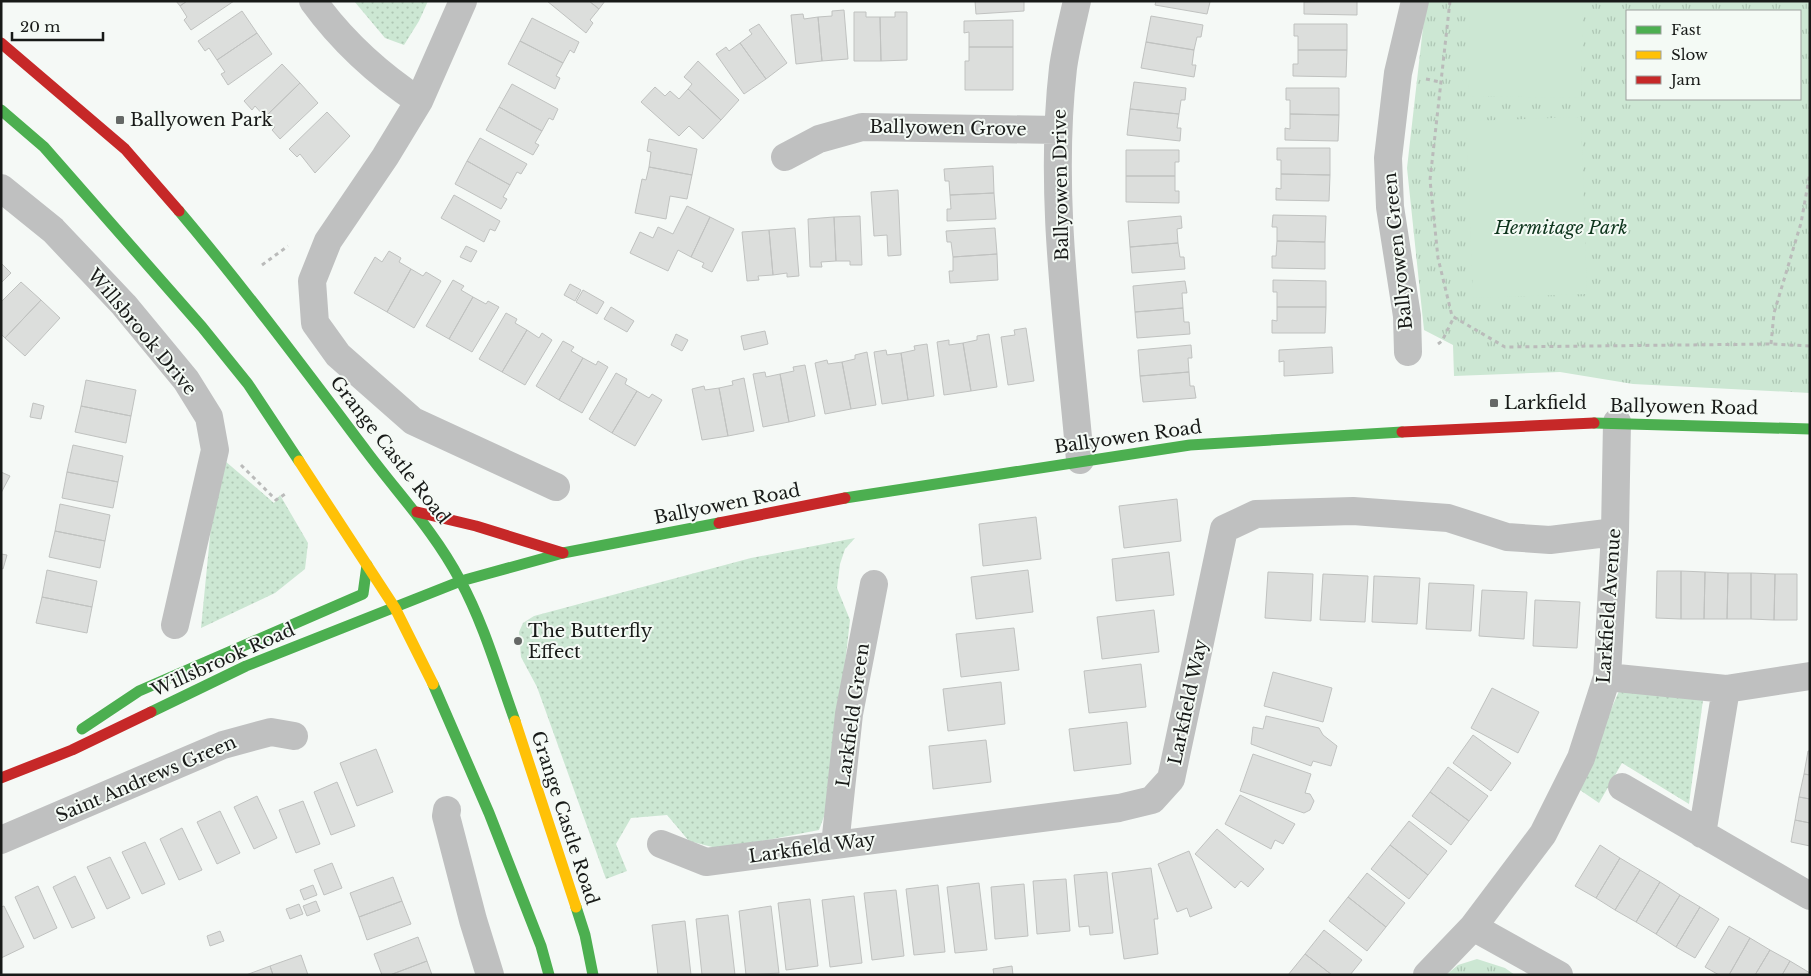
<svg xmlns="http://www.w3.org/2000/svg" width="1811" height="976" font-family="'Libre Baskerville',serif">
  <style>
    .grass { fill: url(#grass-dots) }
    .park { fill: url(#park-tufts); fill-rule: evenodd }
    .garden { fill: #cce7d3 }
    .building { fill: #dcdedc; stroke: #c0c2c0 }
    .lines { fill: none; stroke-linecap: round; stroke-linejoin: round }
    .path { stroke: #babbba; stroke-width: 3; stroke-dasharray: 4 4; stroke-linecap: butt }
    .street { stroke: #bfc0c0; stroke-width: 28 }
    .fast { stroke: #4caf50; stroke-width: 11 }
    .slow { stroke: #ffc107; stroke-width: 11 }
    .jam { stroke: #c62828; stroke-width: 11 }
    .poi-dot { fill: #656866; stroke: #f4faf5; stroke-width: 2 }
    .labels { text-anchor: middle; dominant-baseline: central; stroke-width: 4; stroke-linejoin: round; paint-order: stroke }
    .poi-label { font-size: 18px; fill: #181a18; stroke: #f4faf5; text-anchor: start }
    .street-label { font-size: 18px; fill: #181a18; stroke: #f4faf5 }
    .park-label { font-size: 18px; font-style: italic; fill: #0e351d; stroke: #f4faf5 }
  </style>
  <defs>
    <pattern id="grass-dots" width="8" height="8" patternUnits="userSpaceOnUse" patternTransform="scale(1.25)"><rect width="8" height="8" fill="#cce7d3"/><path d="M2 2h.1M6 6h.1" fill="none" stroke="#aec6b4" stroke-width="1.8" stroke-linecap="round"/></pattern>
    <pattern id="park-tufts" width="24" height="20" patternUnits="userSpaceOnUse" patternTransform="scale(1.25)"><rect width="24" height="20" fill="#cce7d3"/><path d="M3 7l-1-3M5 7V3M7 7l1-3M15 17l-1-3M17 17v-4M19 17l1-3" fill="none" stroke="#aec6b4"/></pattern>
  </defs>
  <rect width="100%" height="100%" fill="#f5f9f6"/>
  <path class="grass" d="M354 1H428L419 21 404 45 385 38Z
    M218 455 274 503 280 495 308 543 305 569 275 593 201 628Z
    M855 538 845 549 840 564 837 588 850 620 835 752 826 811 819 830 720 849 689 841 667 815 631 818 616 844 627 871 606 879 537 687 521 657 519 632 523 623 534 616 751 558Z
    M1619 691 1703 700 1689 804 1622 763 1599 803 1577 788Z"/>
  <path class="park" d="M1426 1H1810V393L1633 384 1560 372 1454 376 1453 345 1424 330 1407 168ZM1627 11H1800V99H1627Z
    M1477 959 1505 968 1515 975H1446L1458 965Z"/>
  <path class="garden" d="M1470 1H1583L1581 98 1468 96Z
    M1581 117 1587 294 1473 298 1466 121Z"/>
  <path class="building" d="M176 1H187L180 6Z
    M187 1H234L191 30 184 20 187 17 180 6Z
    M547 1H589L599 9 590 20 593 23 586 33Z
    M589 1H605L599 9Z
    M975 1H1024V11L976 14Z
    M1156 1H1205L1210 2 1207 14 1155 5Z
    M1357 1V15L1304 14V2Z
    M844 10 848 59 822 61 818 17 832 16V11Z
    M242 11 257 33 217 60 209 48 205 51 198 41Z
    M854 12H866V17H880L881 61H854Z
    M895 12H907V60L881 61 880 17H895Z
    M803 14 804 19 818 17 822 61 796 64 791 15Z
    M1151 16 1203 25 1201 37H1197L1194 50 1146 42Z
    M532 18 579 42 574 53 570 50 563 63 520 41Z
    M1013 20V47H969V32L964 33V21Z
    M759 24 787 63 766 79 740 43 752 34 749 30Z
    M1294 24H1347V50H1298V36H1294Z
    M257 33 272 54 228 85 221 74 225 72 217 60Z
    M520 41 563 63 556 76 560 78 555 89 508 64Z
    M1146 42 1194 50 1192 65H1196L1194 77 1141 68Z
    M740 43 766 79 744 94 716 54 726 47 729 51Z
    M969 47H1013V90H965V61H969Z
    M1298 50H1347L1346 77 1293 76V64H1298Z
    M698 61 739 100 721 120 688 89 692 84 684 77Z
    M282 64 300 83 265 117 255 106 252 110 244 101Z
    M1134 82 1186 88 1185 100H1181L1179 114 1130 109Z
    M300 83 318 103 280 139 272 130 275 127 265 117Z
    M512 84 558 109 553 120 549 118 542 131 499 107Z
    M655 87 665 96 670 91 679 99 688 89 721 120 703 139 689 126 679 136 641 102Z
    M1286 88H1339V115L1290 114V100H1286Z
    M499 107 542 131 535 143 539 145 533 155 486 130Z
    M1130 109 1179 114 1177 128H1181L1180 141 1127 135Z
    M327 112 350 136 315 173 300 154 297 157 289 149Z
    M1290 114 1339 115 1338 141 1285 140V128L1290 129Z
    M480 138 527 164 521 174 517 172 510 185 467 161Z
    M649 139 697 149 692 175 649 167 651 152 647 151Z
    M1277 148H1330V175L1281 174V160H1277Z
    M1126 150H1179V162H1175V176H1126Z
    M467 161 510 185 503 197 507 199 501 209 455 184Z
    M993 166 994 193 950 195 949 181H945L944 169Z
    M649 167 692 175 687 199 670 196 666 219 635 213 642 179 646 180Z
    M1281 174 1330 175 1329 201 1276 200V188L1281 189Z
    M1126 176H1175V191H1179V203L1126 202Z
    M898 190 901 255 888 256 887 235 874 236 871 192Z
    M994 193 996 219 947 221V209H951L950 195Z
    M454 195 500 221 495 231 490 229 484 242 441 218Z
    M687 206 710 217 691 257 678 250 668 271 630 253 640 232 653 238 658 227 673 234Z
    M1273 215 1326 216 1325 242 1277 241V227H1272Z
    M860 216 862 265H850V261H836L834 217Z
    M1181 216 1182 228 1177 229 1178 243 1130 247 1128 221Z
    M710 217 734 229 712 272 702 267 704 263 691 257Z
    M834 217 836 261 821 262 822 267H810L808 219Z
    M795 228 799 276 787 277V273L773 275 769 230Z
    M995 228 997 254 953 257 951 242H947L946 231Z
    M769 230 773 275 758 276 759 280 747 281 742 232Z
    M1277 241 1325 242V269L1272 268V256H1276Z
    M1178 243 1180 257H1184L1185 269 1132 273 1130 247Z
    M466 246 477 251 471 262 460 257Z
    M389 251 401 258 399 262 411 269 387 312 354 293 375 257 382 262Z
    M997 254 998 280 950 283 949 271H953V257Z
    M1 263 11 273 1 283Z
    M411 269 423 276 426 272 441 281 414 328 387 312Z
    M453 280 464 286 461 290 473 297 449 339 426 326Z
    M1273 280 1326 281V307H1277V292H1273Z
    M1185 281 1187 293H1182L1183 308 1135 312 1133 286Z
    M21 282 41 300 5 338 1 334V302Z
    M570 284 581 290 575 301 564 295Z
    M583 290 604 302 597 314 576 302Z
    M473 297 486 304 488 301 499 307 472 352 449 339Z
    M41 300 60 318 25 356 5 338Z
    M611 307 634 321 627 332 604 319Z
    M1277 307H1326L1325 333H1272V320L1277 321Z
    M1183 308 1184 322H1189L1190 334 1137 338 1135 312Z
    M506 313 517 319 515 323 527 330 502 372 479 359Z
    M1026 328 1034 381 1008 385 1001 337 1015 335 1014 330Z
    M527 330 539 338 542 333 552 340 525 385 502 372Z
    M765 331 768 344 744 350 741 336Z
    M676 334 688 340 682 351 671 345Z
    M989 334 997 387 971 391 963 343 977 340V336Z
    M949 340V345L963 343 971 391 944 395 937 342Z
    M563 341 574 347 571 351 583 358 559 400 536 386Z
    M927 344 934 396 908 400 901 353 915 350 914 346Z
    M1191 345 1192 358H1188L1189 372 1140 376 1138 350Z
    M1332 347 1333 373 1284 376V361L1279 362V350Z
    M886 350 887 355 901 353 908 400 882 404 874 352Z
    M867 352 876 405 851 409 842 362 855 359V355Z
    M583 358 596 365 598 361 608 367 582 413 559 400Z
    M827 360 828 364 842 362 851 409 825 414 815 363Z
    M805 365 815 416 789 422 780 374 794 371 793 367Z
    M765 372 766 377 780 374 789 422 763 427 753 374Z
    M1189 372 1190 386H1194L1196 398 1143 402 1140 376Z
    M616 373 627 379 625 384 637 391 612 433 589 419Z
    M744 378 754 431 728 436 719 388 733 385 732 381Z
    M86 380 136 390 131 416 81 406Z
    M704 386 705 390 719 388 728 436 702 440 692 389Z
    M637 391 649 398 652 394 662 400 635 446 612 433Z
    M33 403 44 406 41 419 30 417Z
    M81 406 131 416 126 443 75 432Z
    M73 445 123 456 118 482 67 472Z
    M1 472 10 476 1 493Z
    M67 472 118 482 113 508 62 498Z
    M1177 499 1181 541 1124 548 1119 506Z
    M60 504 110 515 105 541 55 531Z
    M1036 517 1041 559 983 566 979 524Z
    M55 531 105 541 100 568 49 557Z
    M1169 552 1174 595 1116 601 1112 559Z
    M1 554 7 555 3 569 1 568Z
    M47 570 97 581 92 607 42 597Z
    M1028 570 1033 612 976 619 971 577Z
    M1657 571H1681V619L1656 618Z
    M1681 571 1705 572 1704 619H1681Z
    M1268 572 1313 574 1311 621 1265 618Z
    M1705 572 1728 573 1727 619H1704Z
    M1728 573H1751V619H1727Z
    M1751 573 1775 574 1774 620 1751 619Z
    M1323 574 1368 576 1365 622 1320 620Z
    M1775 574H1797V620H1774Z
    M1374 576 1420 578 1417 624 1372 622Z
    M1429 583 1474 585 1471 631 1426 629Z
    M1482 590 1527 592 1524 639 1479 636Z
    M42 597 92 607 87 633 36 623Z
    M1535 600 1580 602 1577 648 1533 646Z
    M1154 610 1159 652 1102 659 1097 617Z
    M1014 628 1019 670 961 677 956 634Z
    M1141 664 1146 707 1089 713 1084 671Z
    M1273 672 1332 688 1323 722 1264 706Z
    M1001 682 1005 724 948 731 943 689Z
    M1492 688 1539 712 1518 753 1471 728Z
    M1266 716 1319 728 1323 735 1337 746 1331 766 1313 761 1311 766 1251 744 1253 727 1263 729Z
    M1127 722 1131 764 1074 771 1069 729Z
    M1473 735 1511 763 1491 791 1453 763Z
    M986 740 991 782 933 789 929 746Z
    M376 749 393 792 357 806 340 763Z
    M1808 751H1810V775L1804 774Z
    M1253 754 1311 774 1305 793 1310 794 1314 801 1310 810 1304 813 1240 791Z
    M1448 767 1488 796 1469 821 1430 792Z
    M1804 774 1810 775V799L1799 797Z
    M337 782 355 826 331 835 314 792Z
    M1430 792 1469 821 1451 845 1412 816Z
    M1240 795 1295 824 1283 844 1275 840 1271 849 1225 824Z
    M257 796 277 838 254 849 234 807Z
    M1799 797 1810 799V823L1795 820Z
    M303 801 320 844 296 853 279 810Z
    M220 811 240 853 217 864 197 822Z
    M1795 820 1810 823V846L1791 842Z
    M1409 821 1447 851 1428 875 1390 845Z
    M182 828 202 870 179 880 160 839Z
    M1217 829 1264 869 1248 887 1241 881 1235 888 1195 854Z
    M145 842 165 884 142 894 122 852Z
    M1390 845 1428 875 1409 899 1371 869Z
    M1600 845 1620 858 1596 898 1575 886Z
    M1189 851 1212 908 1190 917 1187 908 1177 912 1158 864Z
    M110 857 130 898 107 909 87 867Z
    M1620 858 1640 870 1615 910 1596 898Z
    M332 863 342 888 324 895 314 870Z
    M1151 868 1158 919H1154L1158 954 1124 959 1112 873Z
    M1640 870 1660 882 1636 922 1615 910Z
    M1107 872 1113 933 1090 935 1089 926 1079 927 1074 875Z
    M1367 873 1405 903 1386 927 1348 897Z
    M75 876 95 918 72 928 53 887Z
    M393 877 402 901 359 917 350 893Z
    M1066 879 1070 931 1037 934 1033 881Z
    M1660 882 1680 895 1656 934 1636 922Z
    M979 883 987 950 955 953 947 887Z
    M1024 884 1028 936 995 939 991 887Z
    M313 885 317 895 304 900 300 890Z
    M938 885 945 952 914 955 906 889Z
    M38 886 57 928 34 939 15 897Z
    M896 890 904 956 872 960 864 893Z
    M1680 895 1700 907 1676 947 1656 934Z
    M854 896 862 963 830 967 822 900Z
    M1348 897 1386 927 1367 951 1329 921Z
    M810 899 818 966 786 970 778 903Z
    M316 901 320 911 307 916 303 906Z
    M402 901 411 924 367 940 359 917Z
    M299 904 303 914 290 919 286 909Z
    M4 906 24 947 1 958V907Z
    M771 906 779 973 746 975 739 911Z
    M1700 907 1719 919 1695 958 1676 947Z
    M728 915 735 975H702L696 919Z
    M685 921 691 975H658L652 925Z
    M1729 926 1750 938 1729 975H1719L1705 967Z
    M1324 930 1362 960 1350 975H1332L1305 954Z
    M220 931 224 941 210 946 207 936Z
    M418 937 427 961 390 975H382L374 954Z
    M1750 938 1770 950 1755 975H1729Z
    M1770 950 1790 961 1782 975H1755Z
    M1305 954 1332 975H1288Z
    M301 955 308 975H273L270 966Z
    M427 961 432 975H390Z
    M1790 961 1810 973 1809 975H1782Z
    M270 966 273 975H246Z
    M1012 966 1013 975H994L993 969Z"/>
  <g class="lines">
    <path class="path" d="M1450 1 1430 180 1438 258 1452 316 1505 347 1771 344 1810 346
      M1426 79 1440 82
      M262 265 288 246
      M1438 344 1442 341 1454 317
      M1771 344 1774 313 1801 223 1810 173
      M241 465 276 500 285 494"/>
    <path class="street" d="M313 1C342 41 378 74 419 101
      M463 1 419 101 385 157 328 241 312 281 315 323 338 355 413 421 556 487
      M1077 1C1072 23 1066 46 1063 68 1048 199 1069 330 1080 460
      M785 157 819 139 862 127 1058 130
      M1 188 53 230 124 305 186 380 209 417 215 450 175 625
      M1408 352 1407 316 1390 207 1388 158 1398 73 1415 1
      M1607 677 1726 689 1810 676
      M1622 787 1810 896
      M447 810 446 816 473 920 490 975
      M1702 834 1726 689
      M1 840 223 745 271 732 294 736
      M661 844 706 862 1119 808 1152 800 1171 779 1224 529 1256 514 1353 511 1448 518 1507 537 1550 540 1615 532
      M835 845 849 714 874 584
      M1473 927 1559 975
      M1427 975 1473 927 1543 834 1581 758 1607 677 1615 532 1617 422"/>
    <path class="fast" d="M1 110 44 147 202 327 248 384 299 461
      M179 211C245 289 306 371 367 452 400 496 434 531 460 580 484 624 498 674 515 721
      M1594 423 1810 429
      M845 498 1190 445 1402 432
      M433 684 489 813 541 946 549 975
      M151 712 246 666 461 581 563 553 719 523
      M82 729 139 691 363 594 367 565
      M576 907 585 935 593 975"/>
    <path class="slow" d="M299 461 395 608 433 684
      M515 721 576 907"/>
    <path class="jam" d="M1 43 125 149 179 211
      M1402 432 1594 423
      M417 512 476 526 563 553
      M719 523 845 498
      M1 778 72 750 151 712"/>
  </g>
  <g class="poi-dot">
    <rect x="115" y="115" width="10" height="10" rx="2.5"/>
    <rect x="1489" y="398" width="10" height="10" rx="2.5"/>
    <circle cx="518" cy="641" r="5"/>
  </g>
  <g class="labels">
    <g class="poi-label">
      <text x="130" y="120">Ballyowen Park</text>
      <text x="1504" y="403">Larkfield</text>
      <text x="528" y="631">The Butterfly<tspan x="528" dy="21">Effect</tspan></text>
    </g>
    <g class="street-label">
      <text transform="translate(948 128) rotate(1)">Ballyowen Grove</text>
      <text transform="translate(1061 185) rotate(-91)">Ballyowen Drive</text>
      <text transform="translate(1398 251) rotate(-96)">Ballyowen Green</text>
      <text transform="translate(142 332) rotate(50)">Willsbrook Drive</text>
      <text transform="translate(1684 407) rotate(1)">Ballyowen Road</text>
      <text transform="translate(1128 437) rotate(-8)">Ballyowen Road</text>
      <text transform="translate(390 450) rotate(52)">Grange Castle Road</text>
      <text transform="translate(727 504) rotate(-11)">Ballyowen Road</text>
      <text transform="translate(1609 606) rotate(-86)">Larkfield Avenue</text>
      <text transform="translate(223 660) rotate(-24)">Willsbrook Road</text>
      <text transform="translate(1188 702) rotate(-78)">Larkfield Way</text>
      <text transform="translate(853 715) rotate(-82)">Larkfield Green</text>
      <text transform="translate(146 779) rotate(-23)">Saint Andrews Green</text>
      <text transform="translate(565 818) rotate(72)">Grange Castle Road</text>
      <text transform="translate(812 848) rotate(-8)">Larkfield Way</text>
    </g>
    <g class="park-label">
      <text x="1561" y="228">Hermitage Park</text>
    </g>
  </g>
  <rect width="1811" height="976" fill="none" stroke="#181a18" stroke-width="5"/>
  <rect x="1626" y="10" width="175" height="90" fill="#f4faf5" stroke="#9ca09d"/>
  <rect x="1636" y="26" width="25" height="8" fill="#4caf50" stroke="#9ca09d"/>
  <text x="1671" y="35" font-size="15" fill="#181a18">Fast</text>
  <rect x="1636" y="51" width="25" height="8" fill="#ffc107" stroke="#9ca09d"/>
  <text x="1671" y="60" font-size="15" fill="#181a18">Slow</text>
  <rect x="1636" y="76" width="25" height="8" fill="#c62828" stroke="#9ca09d"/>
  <text x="1671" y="85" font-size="15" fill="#181a18">Jam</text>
  <path d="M12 32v8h91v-8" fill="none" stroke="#181a18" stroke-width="2.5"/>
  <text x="20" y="32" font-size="15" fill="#181a18" stroke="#f4faf5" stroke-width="4" paint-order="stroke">20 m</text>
</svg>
